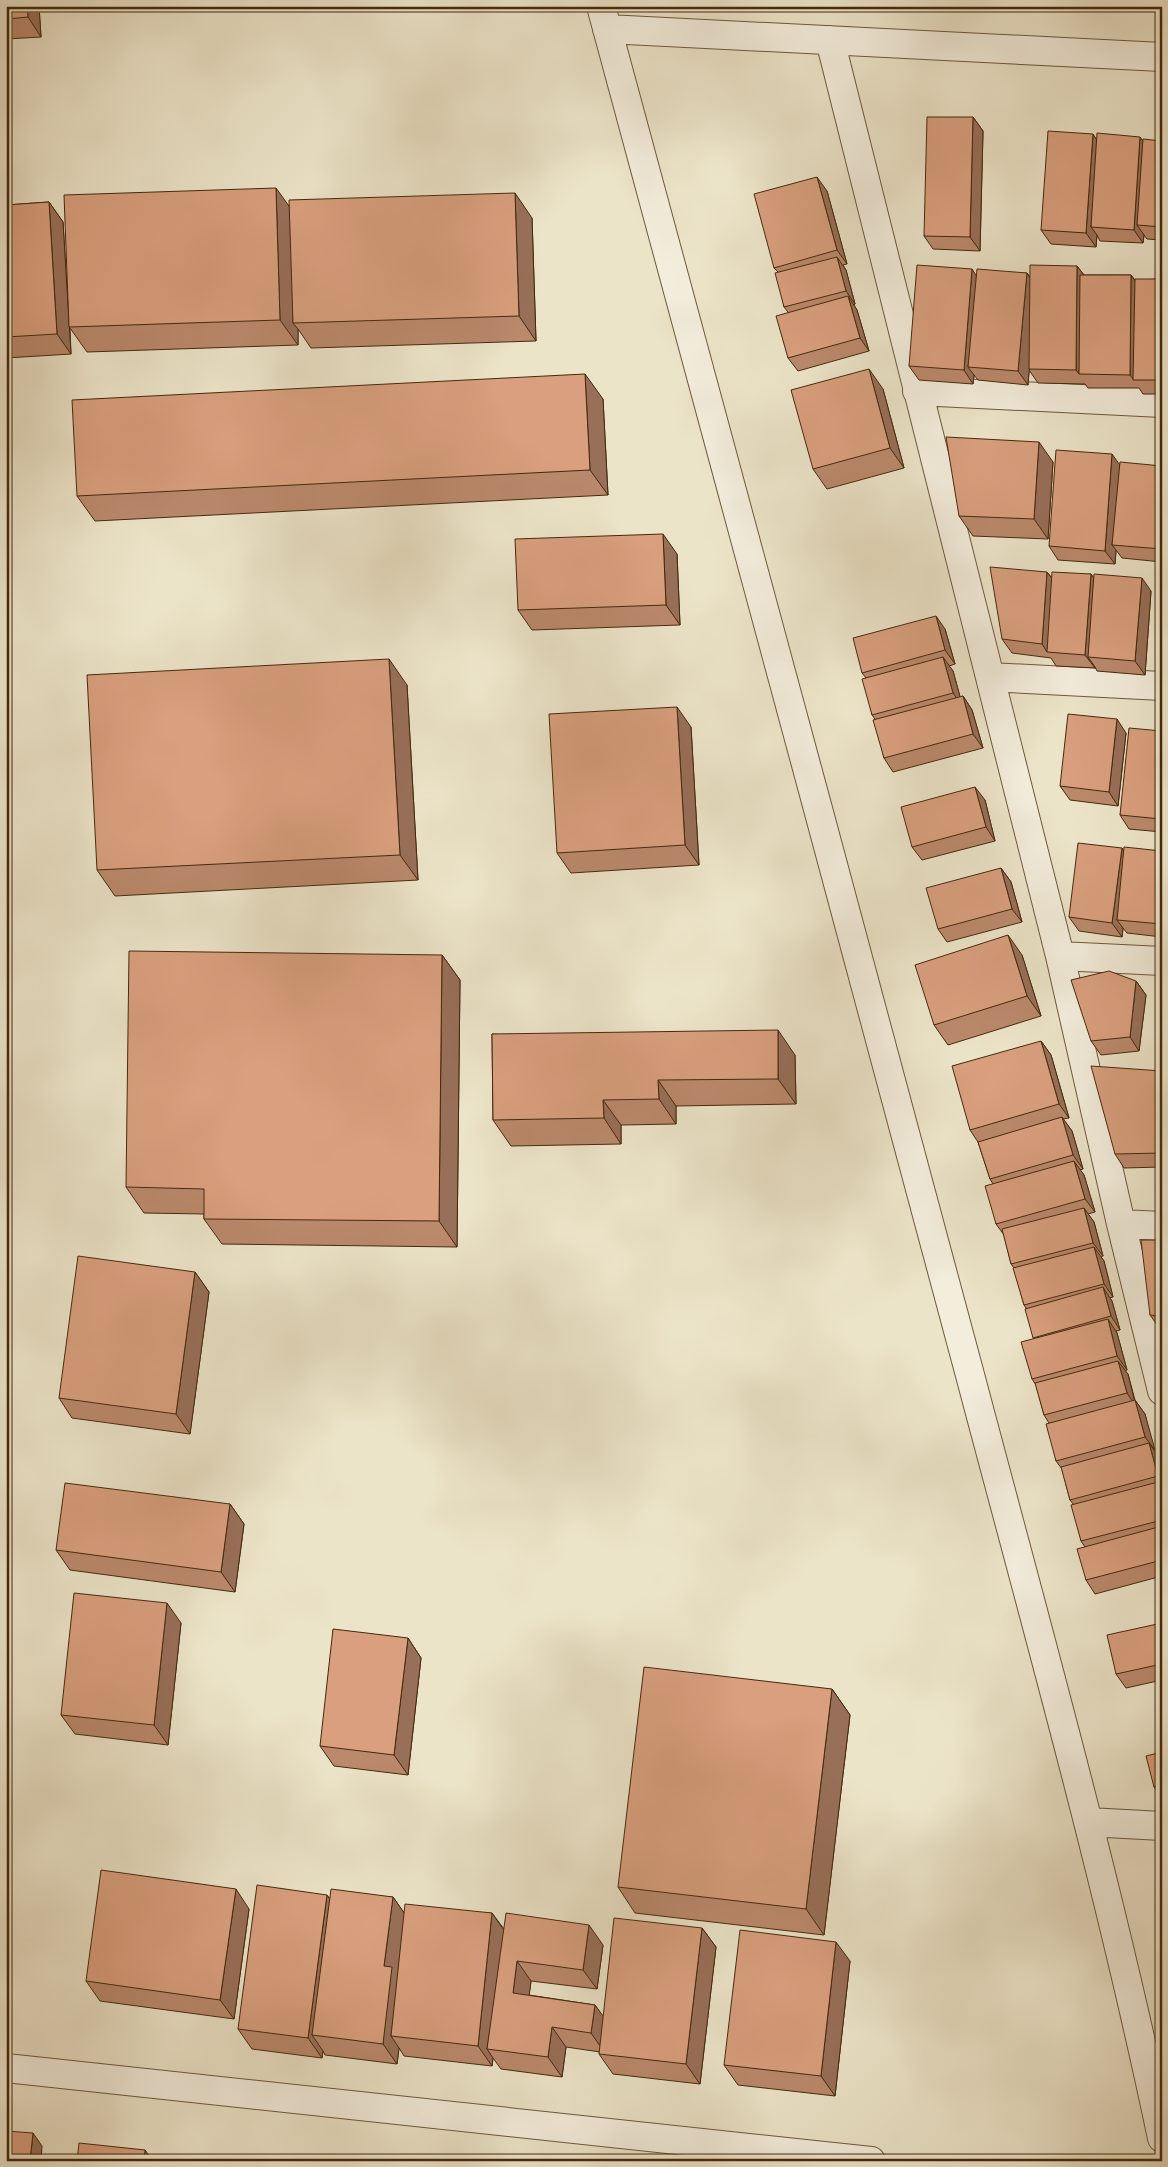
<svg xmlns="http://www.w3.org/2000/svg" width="1168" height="2167" font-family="Alegreya,serif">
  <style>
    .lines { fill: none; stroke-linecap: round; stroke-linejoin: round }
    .minor-casing { stroke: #6f583b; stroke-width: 30 }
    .minor { stroke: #f3eddc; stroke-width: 28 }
    .wall { fill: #bb896c; stroke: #45290c }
    .shaded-wall { fill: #986f58; stroke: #45290c }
    .building { fill: #d99f7e; stroke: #45290c }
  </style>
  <rect width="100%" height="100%" fill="#ece4c9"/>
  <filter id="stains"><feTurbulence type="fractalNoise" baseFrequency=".004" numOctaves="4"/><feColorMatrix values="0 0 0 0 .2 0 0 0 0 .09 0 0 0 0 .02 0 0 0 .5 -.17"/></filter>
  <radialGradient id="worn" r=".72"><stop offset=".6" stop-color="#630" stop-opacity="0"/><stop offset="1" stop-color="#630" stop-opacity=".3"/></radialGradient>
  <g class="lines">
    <defs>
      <path id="minor" d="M601 6C723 463 849 918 970 1375 1037 1628 1108 1881 1162 2138
        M607 29 1162 57
        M830 40 1060 956 1121 1224 1162 1391
        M917 391 1162 403
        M990 677 1162 686
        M1060 956 1162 961
        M1121 1224 1162 1226
        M1088 1822 1162 1826
        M6 2068 871 2161"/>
    </defs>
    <use href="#minor" class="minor-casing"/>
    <use href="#minor" class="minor"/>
  </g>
  <path class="wall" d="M6 6H39L41 37 6 39Z
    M973 117 983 131 980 251 933 249 924 236Z
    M1097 140 1162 141V240L1147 239 1144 235 1143 243 1100 241 1097 235 1096 247 1051 244 1041 230Z
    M827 191 847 264 843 265 846 270 855 304 854 305 857 310 869 351 798 371 788 358V312L784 307 778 272 774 268Z
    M49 202 63 222 68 306 289 206 532 218 536 341 311 348 298 329V345L87 352 70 328 71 354 6 358V205Z
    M1077 266 1084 275H1131L1135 280 1162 279V394H1143L1139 388H1088L1085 384 1038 383 1029 370 1028 385 978 380 974 375 973 384 919 380 909 366 976 276 1027 273 1030 277Z
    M883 389 904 468 827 489 813 469Z
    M603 399 608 495 95 521 77 496Z
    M1053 462 1048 539 973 536 959 516Z
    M1120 465 1162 466V562L1122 558 1116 550 1115 564 1058 560 1049 546Z
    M677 554 680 625 532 630 518 610Z
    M1047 572 1052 578 1091 574 1094 579 1151 591 1145 675 1097 671 1095 667V668L1056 666 1051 658 1012 653 1002 639Z
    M945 629 955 664 949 666 953 671 960 697 963 696 972 710 983 748 893 772 884 758 875 719 872 715 866 678 862 673Z
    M407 685 418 880 115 896 97 870Z
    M691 727 699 865 571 873 557 853Z
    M1162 731V832L1129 829 1120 815Z
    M1126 733 1118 806 1070 800 1060 786Z
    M985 800 995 841 922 860 912 847Z
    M1122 848 1124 851H1162V937L1127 933 1123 928 1122 937 1079 931 1069 917Z
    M1001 868 1011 882 1022 922 947 942 938 929Z
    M442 955 460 980 457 1247 222 1244 204 1219V1214L144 1213 126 1187Z
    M1022 955 1041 1016 948 1045 934 1025Z
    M1136 981 1146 995 1139 1051 1101 1055 1091 1041Z
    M492 1034 795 1055 796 1104 676 1106V1124L621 1125V1144L511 1146 493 1120Z
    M1041 1041 1051 1055 1069 1118 1063 1119 1072 1131 1083 1169 1080 1170 1084 1175 1095 1212 1088 1214 1094 1222 1103 1256 1101 1257 1104 1261 1113 1297 1110 1298 1112 1301 1120 1330 1116 1331 1117 1333 1127 1370 1125 1371 1128 1374 1135 1400 1145 1414 1154 1451 1159 1457 1162 1469V1576L1095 1594 1086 1580 1085 1547 1081 1541 1074 1505 1070 1500 1062 1469 1056 1461 1049 1423 1044 1415 1036 1385 1032 1379 1034 1339 1026 1308 1024 1305 1014 1268 1011 1264 1004 1235 996 1224 993 1184 990 1179 978 1142 970 1130Z
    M1162 1071V1167L1124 1168 1115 1154Z
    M1162 1240V1329H1160L1150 1315Z
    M195 1272 209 1292 190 1434 72 1418 59 1398Z
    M230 1504 244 1524 235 1592 70 1570 56 1550Z
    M181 1623 168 1745 75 1734 61 1715Z
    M1162 1623V1680L1126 1688 1116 1674Z
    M408 1638 421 1658 408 1775 334 1766 320 1746Z
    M832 1689 850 1715 824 1935 635 1913 618 1887Z
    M1162 1752V1798L1154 1787Z
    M327 1895 329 1898 393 1897 404 1913H492L504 1929 603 1945 597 1989 531 1981 529 1995 595 2005 603 2017 702 1928 716 1947 700 2084 613 2074 599 2054 600 2052 566 2047 562 2077 501 2069 493 2058 492 2066 404 2056 399 2048 397 2064 325 2055 323 2051 322 2058 252 2049 238 2029Z
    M249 1909 234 2019 100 2001 86 1981Z
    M850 1961 835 2096 738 2085 724 2065Z"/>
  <path class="shaded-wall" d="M27 6H39L41 37 28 17Z
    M973 117 983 131 980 251 970 237Z
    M1093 134 1102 148 1091 227 1097 235 1096 247 1086 233Z
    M1140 137 1150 150 1137 225 1144 235 1143 243 1134 230Z
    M817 177 827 191 847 264 837 250Z
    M276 188 294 213 293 323 298 329V345L280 320Z
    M515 193 532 218 536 341 519 316Z
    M49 202 63 222 71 354 57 334Z
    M837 257 846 270 855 304 846 291Z
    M1077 266 1087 279 1079 374 1076 370Z
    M972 269 981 283 968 367 974 375 973 384 964 370Z
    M1027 273 1036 287 1028 385 1018 371Z
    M1131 275 1141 289 1134 380 1130 375Z
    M848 296 857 310 869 351 860 338Z
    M869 369 883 389 904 468 890 448Z
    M585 374 603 399 608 495 590 470Z
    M1039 442 1053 462 1048 539 1034 519Z
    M1112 454 1122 468 1112 545 1116 550 1115 564 1105 551Z
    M663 534 677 554 680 625 666 605Z
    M1047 572 1057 585 1047 652 1042 644Z
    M1091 574 1101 588 1088 657 1095 667V668L1085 655Z
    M1142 578 1151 591 1145 675 1135 661Z
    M936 616 945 629 955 664 945 650Z
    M943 657 953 671 963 707 953 693Z
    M389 659 407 685 418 880 400 855Z
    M963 696 972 710 983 748 973 734Z
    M677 707 691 727 699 865 685 845Z
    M1117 719 1126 733 1118 806 1109 792Z
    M975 787 985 800 995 841 986 827Z
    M1122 848 1131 862 1117 920 1123 928 1122 937 1112 923Z
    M1001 868 1011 882 1022 922 1012 909Z
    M1008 935 1022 955 1041 1016 1027 996Z
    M442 955 460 980 457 1247 439 1221Z
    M1136 981 1146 995 1139 1051 1130 1037Z
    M778 1030 795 1055 796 1104 778 1079Z
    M1041 1041 1051 1055 1069 1118 1059 1104Z
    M658 1080 676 1106V1124L659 1099Z
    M603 1100 621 1125V1144L604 1118Z
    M1062 1117 1072 1131 1083 1169 1073 1155Z
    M1074 1161 1084 1175 1095 1212 1085 1199Z
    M1084 1208 1094 1222 1103 1256 1093 1243Z
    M1094 1247 1104 1261 1113 1297 1104 1284Z
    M195 1272 209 1292 190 1434 176 1414Z
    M1103 1287 1112 1301 1120 1330 1111 1316Z
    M1108 1319 1117 1333 1127 1370 1117 1356Z
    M1118 1361 1128 1374 1136 1407 1127 1393Z
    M1135 1400 1145 1414 1155 1450 1145 1437Z
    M1149 1443 1159 1457 1162 1469V1482L1158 1476Z
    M1158 1482 1162 1487V1495Z
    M230 1504 244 1524 235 1592 221 1572Z
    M167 1603 181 1623 168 1745 154 1725Z
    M408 1638 421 1658 408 1775 394 1755Z
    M832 1689 850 1715 824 1935 806 1909Z
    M236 1889 249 1909 234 2019 220 2000Z
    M327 1895 341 1914 312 2035 323 2051 322 2058 308 2038Z
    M393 1897 407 1917 391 2036 399 2048 397 2064 383 2044 384 1966Z
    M492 1913 506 1933 487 2049 493 2058 492 2066 478 2046Z
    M589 1925 603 1945 597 1989 583 1970Z
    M702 1928 716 1947 700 2084 686 2064Z
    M836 1942 850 1961 835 2096 821 2076Z
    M517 1961 531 1981 527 2013 513 1993Z
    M595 2005 609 2024 605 2053 591 2033Z
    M552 2027 566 2047 562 2077 548 2057Z
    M33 2133 42 2146 41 2161H30Z
    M145 2150 153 2161H144Z"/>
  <path class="building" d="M6 6H27L28 17 6 19Z
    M927 117H973L970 237 924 236Z
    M1048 131 1093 134 1086 233 1041 230Z
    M1097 133 1140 137 1134 230 1091 227Z
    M1143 139 1162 141V227L1137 225Z
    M817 177 837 250 774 268 754 194Z
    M276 188 280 320 69 327 64 195Z
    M515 193 519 316 293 323 289 200Z
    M49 202 57 334 6 337V205Z
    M837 257 846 291 784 307 775 273Z
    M917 265 972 269 964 370 909 366Z
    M1030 265 1077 266 1076 370 1029 369Z
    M977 269 1027 273 1018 371 968 367Z
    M1080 275H1131L1130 375 1079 374Z
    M1135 279H1162V380H1133Z
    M848 296 860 338 788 358 776 316Z
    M869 369 890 448 813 469 791 390Z
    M585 374 590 470 77 496 72 400Z
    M946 437 1039 442 1034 519 959 516Z
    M1056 450 1112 454 1105 551 1049 546Z
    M1120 462 1162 466V549L1112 545Z
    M663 534 666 605 518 610 515 539Z
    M990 567 1047 572 1042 644 1002 639Z
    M1052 572 1091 574 1085 655 1047 652Z
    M1094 574 1142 578 1135 661 1088 657Z
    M936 616 945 650 862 673 853 638Z
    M943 657 953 693 872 715 862 679Z
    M389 659 400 855 97 870 87 675Z
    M963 696 973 734 884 758 873 720Z
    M677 707 685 845 557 853 549 714Z
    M1068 714 1117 719 1109 792 1060 786Z
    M1129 728 1162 731 1161 819 1120 815Z
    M975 787 986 827 912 847 901 807Z
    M1078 843 1122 848 1112 923 1069 917Z
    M1124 847 1162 851V924L1117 920Z
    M1001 868 1012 909 938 929 926 888Z
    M1008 935 1027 996 934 1025 915 965Z
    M129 951 442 955 439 1221 204 1219V1189L126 1187Z
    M1109 971 1136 981 1130 1037 1091 1041 1071 980Z
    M778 1030V1079L658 1080 659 1099 603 1100 604 1118 493 1120 492 1034Z
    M1041 1041 1059 1104 970 1130 952 1066Z
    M1091 1066 1162 1071V1153L1115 1154Z
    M1062 1117 1073 1155 990 1179 978 1142Z
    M1074 1161 1085 1199 996 1224 985 1186Z
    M1084 1208 1093 1243 1011 1264 1002 1229Z
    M1141 1240H1162V1316L1150 1315Z
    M1094 1247 1104 1284 1024 1305 1013 1268Z
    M78 1256 195 1272 176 1414 59 1398Z
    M1103 1287 1111 1316 1033 1338 1025 1309Z
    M1108 1319 1117 1356 1032 1379 1021 1342Z
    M1118 1361 1127 1393 1044 1415 1035 1383Z
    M1135 1400 1145 1437 1056 1461 1046 1424Z
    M1149 1443 1158 1476 1070 1500 1061 1467Z
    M1158 1482 1162 1495V1520L1081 1541 1071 1505Z
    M65 1483 230 1504 221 1572 56 1550Z
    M1162 1526V1560L1086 1580 1077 1549Z
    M74 1593 167 1603 154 1725 61 1715Z
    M1162 1623V1664L1116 1674 1107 1635Z
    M333 1629 408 1638 394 1755 320 1746Z
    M644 1667 832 1689 806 1909 618 1887Z
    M1162 1752V1785L1154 1787 1146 1756Z
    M101 1870 236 1889 220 2000 86 1981Z
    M257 1885 327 1895 308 2038 238 2029Z
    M331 1889 393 1897 384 1966 392 1967 383 2044 312 2035Z
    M405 1904 492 1913 478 2046 391 2036Z
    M506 1913 589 1925 583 1970 517 1961 513 1993 595 2005 591 2033 552 2027 548 2057 487 2049Z
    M614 1918 702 1928 686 2064 599 2054Z
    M740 1930 836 1942 821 2076 724 2065Z
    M6 2131 33 2133 30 2161H6Z
    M79 2143 145 2150 144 2161H77Z
    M154 2156 192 2161H153Z"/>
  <rect width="1168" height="2167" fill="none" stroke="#ece4c9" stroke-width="25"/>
  <rect x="8" y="8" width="1153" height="2152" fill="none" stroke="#45290c" stroke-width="2.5"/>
  <rect x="12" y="12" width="1143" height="2142" fill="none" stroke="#45290c"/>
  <rect width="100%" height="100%" filter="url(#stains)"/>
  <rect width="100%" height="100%" fill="url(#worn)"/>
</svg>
